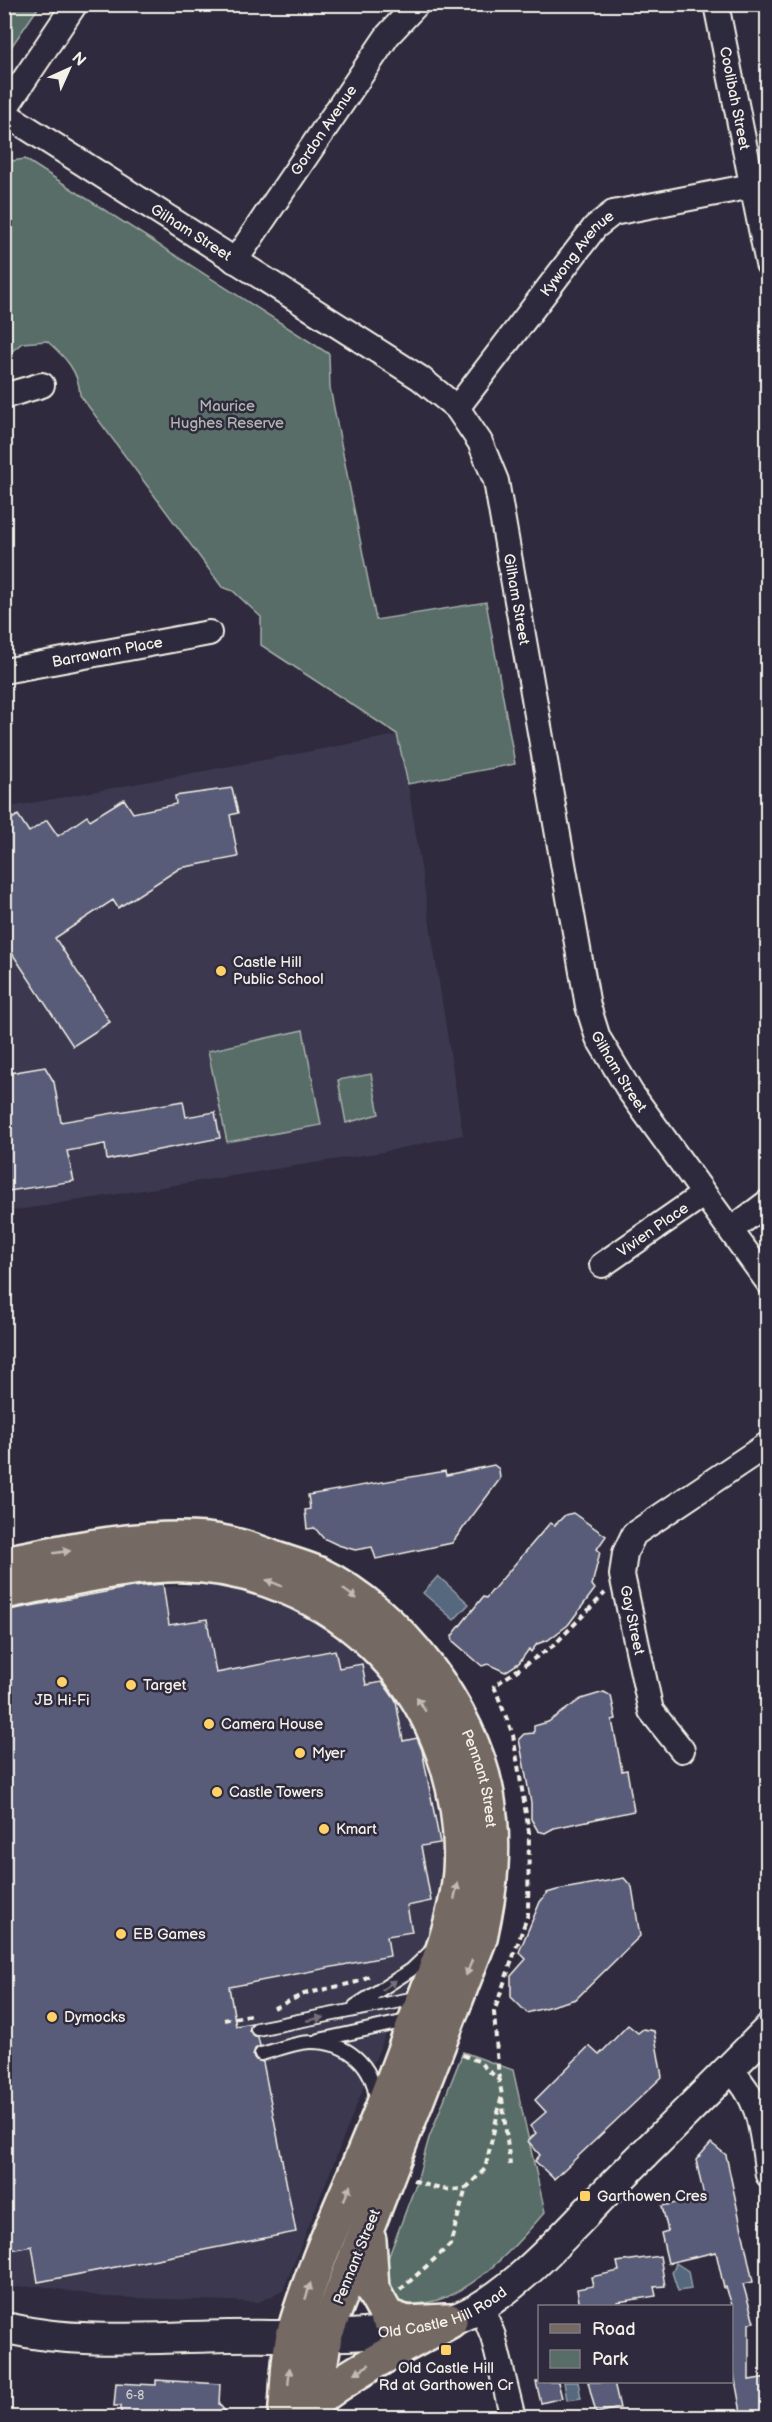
<svg xmlns="http://www.w3.org/2000/svg" width="772" height="2422" font-family="'Balsamiq Sans',sans-serif">
  <style>
    .built { fill: #3b394f }
    .green { fill: #586d67; stroke: #a6afa8; stroke-width: 1.5 }
    .water { fill: #55677e; stroke: #959ea8; stroke-width: 1.5 }
    .building { fill: #585c78; stroke: #f4f1e8; stroke-width: 1.5 }
    .lines { fill: none; stroke-linecap: round; stroke-linejoin: round }
    .service-casing { stroke: #f4f1e8; stroke-width: 16 }
    .minor-casing { stroke: #f4f1e8; stroke-width: 28 }
    .tertiary-casing { stroke: #f4f1e8; stroke-width: 34 }
    .primary-casing { stroke: #f4f1e8; stroke-width: 38 }
    .path { stroke: #f4f1e8; stroke-width: 4; stroke-dasharray: 6 4.5; stroke-linecap: butt }
    .service { stroke: #2f2a3d; stroke-width: 12 }
    .minor { stroke: #2f2a3d; stroke-width: 24 }
    .tertiary { stroke: #2f2a3d; stroke-width: 30 }
    .primary { stroke: #756964; stroke-width: 33 }
    .oneway { fill: #c1bbb3 }
    .oneway2 { fill: #747079 }
    .poi-dot { fill: #ffd166; stroke: #2f2a3d; stroke-width: 2 }
    .labels { text-anchor: middle; dominant-baseline: central; stroke-width: 5; stroke-linejoin: round; paint-order: stroke }
    .number-label { font-size: 12px; fill: #cdcccc }
    .street-label { font-size: 15px; fill: #f4f1e8; stroke: #2f2a3d }
    .park-label { font-size: 15px; fill: #aeb6ae; stroke: #2f2a3d }
    .poi-label { font-size: 15px; fill: #f4f1e8; stroke: #2f2a3d; text-anchor: start }
  </style>
  <rect width="100%" height="100%" fill="#2f2a3d"/>
  <filter id="ink" filterUnits="userSpaceOnUse"><feTurbulence type="fractalNoise" baseFrequency=".0167" numOctaves="2"/><feDisplacementMap in="SourceGraphic" scale="12" xChannelSelector="R" yChannelSelector="G"/><feConvolveMatrix kernelMatrix="1 2 1 2 8 2 1 2 1" color-interpolation-filters="sRGB"/></filter>
  <g filter="url(#ink)">
    <path class="built" d="M397 735 408 784 463 1135 383 1152 5 1212V808Z
      M215 1583 289 1603 349 1640 392 1687 422 1743 438 1792 443 1840 440 1894 425 1946 370 2071 283 2291 259 2302 104 2297 39 2286 5 2288V1615L141 1589Z"/>
    <path class="green" d="M5 4 40 5 5 56 4 5Z
      M25 159 329 354 330 388 376 620 486 602 515 764 408 784 397 734 261 645V617L233 591 222 587 80 395C79 371 65 357 47 341L22 343 5 357V162Z
      M303 1030 321 1125 227 1142 208 1051Z
      M371 1074 379 1114 346 1123 338 1080Z
      M463 2052 513 2070 545 2212C509 2252 457 2316 395 2302L383 2272 417 2181 429 2138Z"/>
    <path class="water" d="M438 1576 469 1604 454 1620 423 1593Z
      M676 2263 688 2271 691 2289 678 2291 672 2272Z
      M564 2382H578L581 2398 567 2400Z"/>
    <path class="building" d="M232 788 238 813 230 815 238 857 180 868 118 908 113 900 55 938 110 1022 73 1046 4 941V824L18 815 29 832 47 820 58 836 87 816 90 820 124 799 133 813 176 804 175 796Z
      M45 1067 54 1082 61 1122 183 1101 186 1117 215 1112 220 1138 107 1160 105 1144 67 1151 74 1181 9 1191 4 1168V1074Z
      M494 1465 499 1469 500 1479 452 1543 376 1559 372 1547 355 1550 338 1545 323 1538 315 1528 307 1529 305 1510 310 1509 308 1495 445 1471 446 1475Z
      M573 1513 606 1536 597 1549 600 1552 592 1585 595 1589 568 1625 548 1640 537 1644 531 1652 529 1649 519 1663 505 1672 488 1664 482 1666 453 1641 452 1636 483 1597 486 1598 550 1523 555 1525 565 1515Z
      M163 1584 169 1625 207 1619 216 1673 335 1650 339 1668 362 1664 366 1685 382 1682 386 1687 396 1701 403 1741 417 1738 422 1750 440 1843 421 1846 431 1901 407 1906 412 1932 387 1936 390 1956 229 1987 236 2026 252 2023 249 2031 258 2037 260 2046 255 2049 253 2056 256 2060 263 2062 296 2232 38 2282 32 2246 4 2251V1611L132 1587Z
      M604 1692 611 1696 616 1719 612 1720 622 1771 627 1770 634 1811 554 1828 545 1833 538 1831 531 1819V1803L519 1739 524 1734 534 1733V1726L548 1722 581 1699Z
      M624 1878 632 1887 640 1936 576 1999 527 2013 511 1997V1976L526 1959 519 1952 540 1902 547 1893 557 1890Z
      M628 2025 638 2033 643 2029 654 2031 662 2077 554 2179 535 2161 540 2155 528 2141 536 2133 530 2126 546 2112 535 2100 589 2046 599 2055Z
      M711 2143 726 2155 753 2282 743 2284 754 2322 749 2323V2380L768 2377V2418H742L734 2374H732V2305L726 2287 724 2288 716 2252 668 2263 661 2233 668 2231 662 2206 704 2197 696 2160Z
      M660 2256 665 2286 654 2287 656 2296 618 2302 615 2307H580L577 2289 593 2286 591 2277 619 2271 617 2262Z
      M156 2380 220 2384 219 2404 231 2418H121V2406H114L116 2383 156 2385Z
      M536 2382H558L562 2398 541 2403Z
      M588 2382H614L620 2408 596 2413Z"/>
    <g class="lines">
      <defs>
        <path id="service" d="M355 2006 411 1970 433 1949
          M257 2029 421 1997
          M319 2040 411 2020
          M261 2054C277 2050 296 2042 311 2042 348 2042 373 2064 376 2100"/>
        <g id="minor">
          <path id="s1" d="M716 4 768 264"/>
          <path d="M4 110 75 4"/>
          <path id="s2" d="M4 113 420 378 457 408 480 442 496 481 588 1006 598 1038 631 1093 768 1282"/>
          <path id="s3" d="M235 261 388 35 417 4"/>
          <path d="M4 396 42 385"/>
          <path id="s4" d="M457 408 595 227 613 213 752 186"/>
          <path id="s5" d="M4 671 209 633"/>
          <path d="M731 1230 768 1202"/>
          <path id="s6" d="M602 1265 704 1194"/>
          <path d="M682 1750 651 1711 622 1575 625 1553 634 1534 768 1444"/>
          <path d="M730 2069C763 2103 761 2131 768 2175"/>
          <path d="M481 2306 493 2336 513 2418"/>
        </g>
        <g id="tertiary">
          <path id="s7" d="M11 2329C80 2345 157 2337 228 2336 301 2335 376 2340 448 2321 504 2307 570 2228 611 2187 663 2135 716 2083 768 2030"/>
        </g>
        <g id="primary">
          <path id="s8" d="M4 1563C70 1550 139 1535 206 1540 230 1542 254 1550 276 1559 290 1564 305 1568 319 1574 398 1612 471 1708 487 1794 496 1843 491 1889 480 1938L325 2336 312 2418"/>
          <path d="M4 1592C58 1582 113 1567 168 1565 247 1562 328 1596 382 1653 437 1710 465 1793 460 1872 456 1924 433 1976 414 2024 402 2056 390 2089 377 2121 349 2191 315 2259 294 2332 287 2359 288 2390 285 2418"/>
          <path d="M369 2240 372 2289 387 2316 407 2323 446 2321"/>
          <path d="M313 2403C356 2369 403 2347 450 2321"/>
        </g>
      </defs>
      <use href="#service" class="service-casing"/>
      <use href="#minor" class="minor-casing"/>
      <use href="#tertiary" class="tertiary-casing"/>
      <use href="#primary" class="primary-casing"/>
      <path class="path" d="M274 2008 304 1994 357 1982 371 1975
        M224 2020 250 2015
        M499 2080 494 2012 528 1914 529 1832 513 1735 494 1686 554 1645 605 1593
        M502 2098 510 2165
        M413 2180C432 2187 445 2193 466 2188
        M400 2290 450 2245 466 2188 485 2169 502 2095 499 2080 478 2061 460 2054"/>
      <use href="#service" class="service"/>
      <use href="#minor" class="minor"/>
      <use href="#tertiary" class="tertiary"/>
      <use href="#primary" class="primary"/>
    </g>
    <defs><path id="oneway-solid" d="M-6-.8H1V-3.2L6.5 0L1 3.2V.8H-6Z" transform="scale(1.5)"/></defs>
    <g class="oneway">
      <use href="#oneway-solid" transform="translate(62 1552) rotate(-8)"/>
      <use href="#oneway-solid" transform="translate(274 1583) rotate(-158)"/>
      <use href="#oneway-solid" transform="translate(350 1594) rotate(35)"/>
      <use href="#oneway-solid" transform="translate(421 1704) rotate(-121)"/>
      <use href="#oneway-solid" transform="translate(456 1891) rotate(-78)"/>
      <use href="#oneway-solid" transform="translate(469 1968) rotate(111)"/>
      <use href="#oneway-solid" transform="translate(347 2193) rotate(-67)"/>
      <use href="#oneway-solid" transform="translate(308 2291) rotate(-72)"/>
      <use href="#oneway-solid" transform="translate(362 2369) rotate(149)"/>
      <use href="#oneway-solid" transform="translate(289 2376) rotate(-85)"/>
    </g>
    <g class="oneway2">
      <use href="#oneway-solid" transform="translate(389 1985) rotate(-35)"/>
      <use href="#oneway-solid" transform="translate(315 2019) rotate(-11)"/>
    </g>
  </g>
  <g class="poi-dot">
    <circle cx="221" cy="971" r="6"/>
    <circle cx="62" cy="1682" r="6"/>
    <circle cx="131" cy="1685" r="6"/>
    <circle cx="209" cy="1724" r="6"/>
    <circle cx="300" cy="1753" r="6"/>
    <circle cx="217" cy="1792" r="6"/>
    <circle cx="324" cy="1829" r="6"/>
    <circle cx="121" cy="1934" r="6"/>
    <circle cx="52" cy="2017" r="6"/>
    <rect x="579" y="2190" width="12" height="12" rx="3"/>
    <rect x="440" y="2344" width="12" height="12" rx="3"/>
  </g>
  <g class="labels">
    <g class="number-label">
      <text x="135" y="2395">6-8</text>
    </g>
    <g class="street-label">
      <text stroke="none"><textPath href="#s1" startOffset="96">Coolibah Street</textPath></text>
      <text stroke="none"><textPath href="#s3" startOffset="158">Gordon Avenue</textPath></text>
      <text stroke="none"><textPath href="#s2" startOffset="222">Gilham Street</textPath></text>
      <text stroke="none"><textPath href="#s4" startOffset="196">Kywong Avenue</textPath></text>
      <text stroke="none"><textPath href="#s2" startOffset="744">Gilham Street</textPath></text>
      <text stroke="none"><textPath href="#s5" startOffset="105">Barrawarn Place</textPath></text>
      <text stroke="none"><textPath href="#s2" startOffset="1230">Gilham Street</textPath></text>
      <text stroke="none"><textPath href="#s6" startOffset="62">Vivien Place</textPath></text>
      <text transform="translate(632 1620) rotate(78)">Gay Street</text>
      <text stroke="none"><textPath href="#s8" startOffset="591">Pennant Street</textPath></text>
      <text transform="translate(357 2257) rotate(-68)">Pennant Street</text>
      <text stroke="none"><textPath href="#s7" startOffset="436">Old Castle Hill Road</textPath></text>
    </g>
    <g class="park-label">
      <text x="227" y="406">Maurice<tspan x="227" dy="17">Hughes Reserve</tspan></text>
    </g>
    <g class="poi-label">
      <text x="233" y="962">Castle Hill<tspan x="233" dy="17">Public School</tspan></text>
      <text x="143" y="1685">Target</text>
      <text x="62" y="1700" text-anchor="middle">JB Hi-Fi</text>
      <text x="221" y="1724">Camera House</text>
      <text x="312" y="1753">Myer</text>
      <text x="229" y="1792">Castle Towers</text>
      <text x="336" y="1829">Kmart</text>
      <text x="133" y="1934">EB Games</text>
      <text x="64" y="2017">Dymocks</text>
      <text x="597" y="2196">Garthowen Cres</text>
      <text x="446" y="2368" text-anchor="middle">Old Castle Hill<tspan x="446" dy="17">Rd at Garthowen Cr</tspan></text>
    </g>
  </g>
  <rect width="772" height="2422" fill="none" stroke="#2f2a3d" stroke-width="24"/>
  <rect x="12" y="12" width="748" height="2398" fill="none" stroke="#f4f1e8" stroke-width="2" filter="url(#ink)"/>
  <rect x="538" y="2305" width="195" height="78" fill="#2f2a3d" stroke="#7e7a81" stroke-width="1.5"/>
  <rect x="550" y="2324" width="30" height="9" fill="#756964" stroke="#7e7a81" stroke-width="1.5"/>
  <text x="592" y="2335" font-size="18" fill="#f4f1e8">Road</text>
  <rect x="550" y="2350" width="30" height="18" fill="#586d67" stroke="#7e7a81" stroke-width="1.5"/>
  <text x="592" y="2365" font-size="18" fill="#f4f1e8">Park</text>
  <g transform="translate(69 69) rotate(45)" stroke="#2f2a3d" stroke-width="4.5" paint-order="stroke">
  <path d="M0-4.5L10 22L0 15L-10 22Z" fill="#f4f1e8"/>
  <text y="-9" font-size="16" font-weight="bold" text-anchor="middle" fill="#f4f1e8">N</text>
  </g>
</svg>
